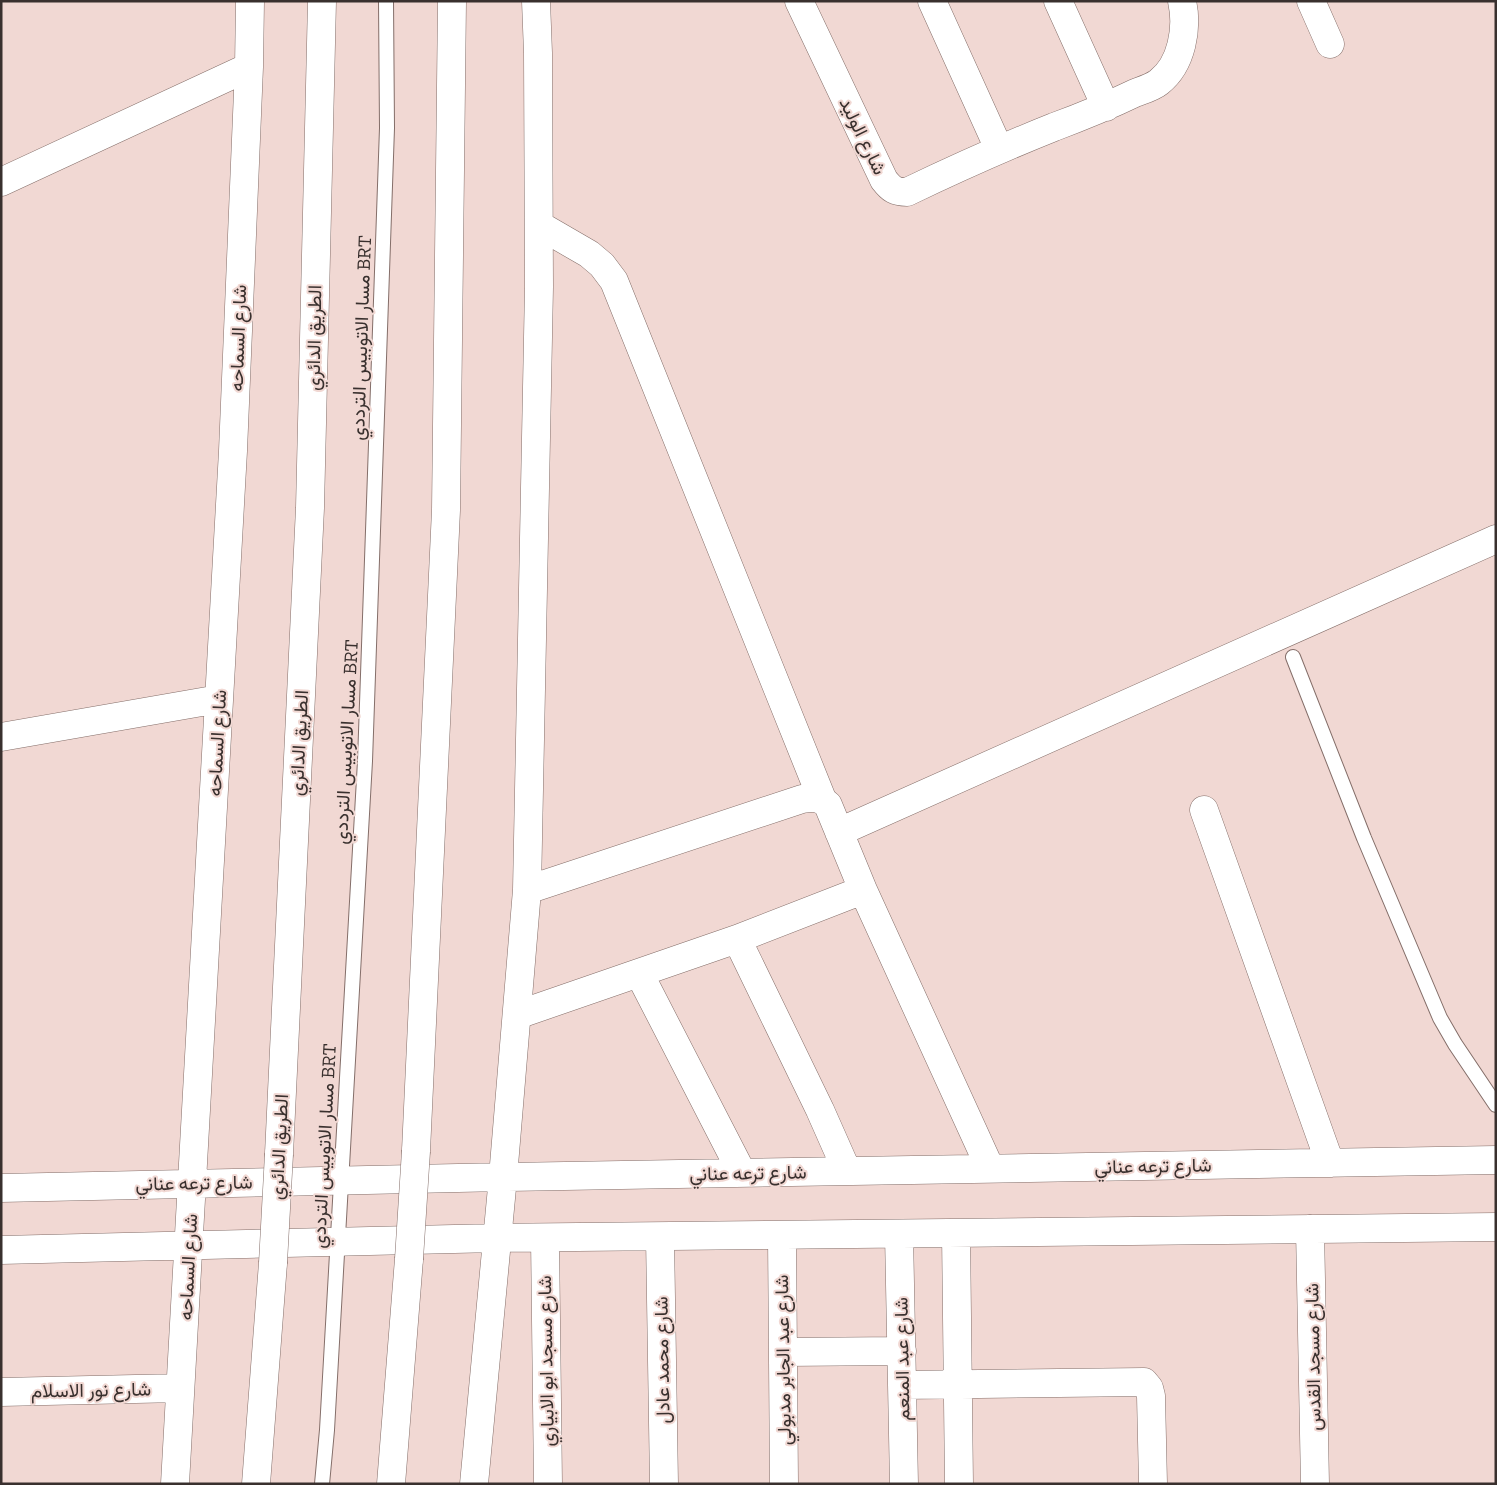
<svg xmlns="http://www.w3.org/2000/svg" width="1497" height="1485" font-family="'Zilla Slab',Vazirmatn,serif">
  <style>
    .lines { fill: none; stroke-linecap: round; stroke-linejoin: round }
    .lane-casing { stroke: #846e69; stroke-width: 16 }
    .street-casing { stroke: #846e69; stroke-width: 29 }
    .highway-casing { stroke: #846e69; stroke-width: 29 }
    .lane { stroke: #fff; stroke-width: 14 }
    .street { stroke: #fff; stroke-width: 28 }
    .highway { stroke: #fff; stroke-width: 28 }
    .highway-bridge-casing { stroke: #846e69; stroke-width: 29; stroke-linecap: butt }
    .highway-bridge { stroke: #fff; stroke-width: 28 }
    .labels { text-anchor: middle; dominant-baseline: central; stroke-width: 4; stroke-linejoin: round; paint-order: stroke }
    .street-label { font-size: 19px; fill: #39302e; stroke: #f1d8d3 }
  </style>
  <rect width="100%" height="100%" fill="#f1d8d3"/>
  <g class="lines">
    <defs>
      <path id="lane" d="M1293 657 1364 838 1440 1018 1455 1044 1496 1105
        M322 1484 327 1430 365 761 387 128 386 1"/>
      <path id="street" d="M799 1 884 180C891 189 895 192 907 192 955 169 1004 147 1054 127 1081 117 1108 106 1135 93 1143 90 1153 87 1159 82 1182 64 1188 28 1182 1
        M932 1 999 149
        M1058 1 1106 107
        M1311 1 1330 44
        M1 182 249 67
        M539 225 589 254 602 265 614 281 822 799
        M1 737 219 699
        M1204 810 1330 1163
        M839 832 1496 539
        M527 890 802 799C813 797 820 797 828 805L863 890 990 1168
        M737 939 820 1110 847 1171
        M639 973 742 1173
        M517 1015 737 939 863 890
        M1 1188 503 1177 1496 1160
        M1310 1229 1315 1484
        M956 1233 959 1484
        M899 1234 904 1484
        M782 1236 784 1484
        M660 1237 664 1484
        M545 1238 548 1484
        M1 1250 496 1238 1496 1227
        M783 1352 902 1351
        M902 1385 1144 1382 1149 1388 1151 1396 1153 1484
        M1 1392 180 1388
        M175 1484 233 451 249 67 250 1
        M474 1484 503 1177 527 890 539 287 538 53 536 1"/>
      <path id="highway" d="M416 1151 446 510 452 1
        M279 1154 310 508 322 1
        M256 1484 273 1263
        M391 1484 409 1259"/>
    </defs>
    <use href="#lane" class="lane-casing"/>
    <use href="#street" class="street-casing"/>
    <use href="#highway" class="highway-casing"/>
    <use href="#lane" class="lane"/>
    <use href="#street" class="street"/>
    <use href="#highway" class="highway"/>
    <defs>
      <path id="highway-bridge" d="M409 1259 416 1151
        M273 1263 279 1154"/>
    </defs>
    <use href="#highway-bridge" class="highway-bridge-casing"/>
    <use href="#highway-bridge" class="highway-bridge"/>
  </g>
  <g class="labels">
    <g class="street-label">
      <text transform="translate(863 136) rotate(64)">شارع الوليد</text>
      <text transform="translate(238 338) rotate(-88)">شارع السماحه</text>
      <text transform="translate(314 338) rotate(-89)">الطريق الدائري</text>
      <text transform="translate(361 338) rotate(-88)">مسار الاتوبيس الترددي BRT</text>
      <text transform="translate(346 742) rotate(-87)">مسار الاتوبيس الترددي BRT</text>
      <text transform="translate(217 743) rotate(-87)">شارع السماحه</text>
      <text transform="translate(299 743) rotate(-87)">الطريق الدائري</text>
      <text transform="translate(324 1146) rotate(-87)">مسار الاتوبيس الترددي BRT</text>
      <text transform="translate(279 1147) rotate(-87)">الطريق الدائري</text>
      <text transform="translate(1153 1166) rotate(-1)">شارع ترعه عناني</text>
      <text transform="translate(748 1173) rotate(-1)">شارع ترعه عناني</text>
      <text transform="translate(194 1183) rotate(-1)">شارع ترعه عناني</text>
      <text transform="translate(188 1267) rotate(-87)">شارع السماحه</text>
      <text transform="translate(1313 1357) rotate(-91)">شارع مسجد القدس</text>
      <text transform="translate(902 1359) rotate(-91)">شارع عبد المنعم</text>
      <text transform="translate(662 1360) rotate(-91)">شارع محمد عادل</text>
      <text transform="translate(783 1360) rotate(-91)">شارع عبد الجابر مدبولي</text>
      <text transform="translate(546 1361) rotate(-91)">شارع مسجد ابو الابياري</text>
      <text transform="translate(91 1390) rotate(-1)">شارع نور الاسلام</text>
    </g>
  </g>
  <rect width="1497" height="1485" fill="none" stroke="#39302e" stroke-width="5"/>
</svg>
